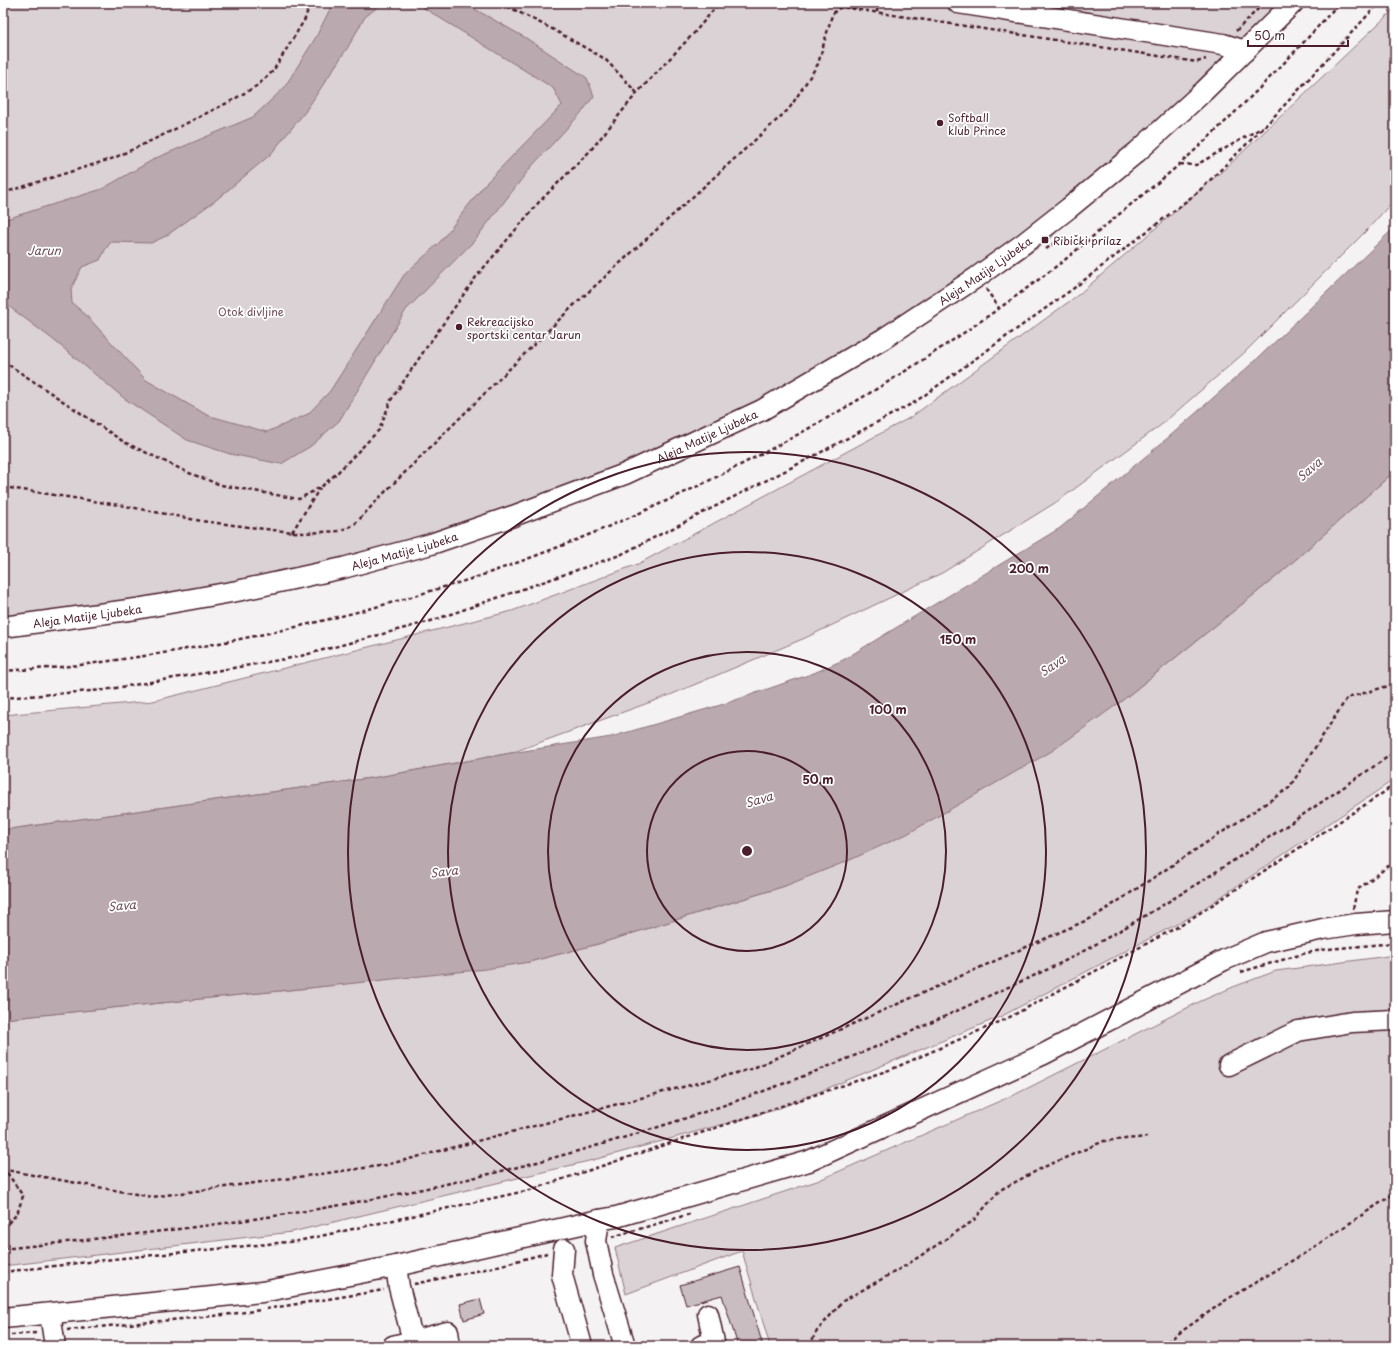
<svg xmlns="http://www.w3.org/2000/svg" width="1398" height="1349" font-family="'Playpen Sans',sans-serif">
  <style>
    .green { fill: #dbd2d5; stroke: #927880 }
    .water { fill: #baa9ae; stroke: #8d727a }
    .building { fill: #cabdc1; stroke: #4a1f2b }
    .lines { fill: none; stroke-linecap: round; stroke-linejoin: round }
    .minor-casing { stroke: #4a1f2b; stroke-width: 23 }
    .path { stroke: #4a1f2b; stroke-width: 2.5; stroke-dasharray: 4 3; stroke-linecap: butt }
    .minor { stroke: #fff; stroke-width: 20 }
    .ring { fill: none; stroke: #4a1f2b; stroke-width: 2 }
    .poi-dot { fill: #4a1f2b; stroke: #fff; stroke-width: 1.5 }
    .labels { text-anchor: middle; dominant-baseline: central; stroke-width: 3.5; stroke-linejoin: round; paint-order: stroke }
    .poi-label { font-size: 11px; fill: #4a1f2b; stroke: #fff; text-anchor: start }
    .street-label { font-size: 11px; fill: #4a1f2b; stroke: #fff }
    .park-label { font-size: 11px; fill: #6e4c56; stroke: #fff }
    .water-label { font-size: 12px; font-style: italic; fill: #714f59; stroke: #fff }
    .centre { fill: #4a1f2b; stroke: #fff; stroke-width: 2 }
    .ring-label { font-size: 12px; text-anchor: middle; font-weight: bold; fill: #4a1f2b; stroke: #fff; stroke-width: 3.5; stroke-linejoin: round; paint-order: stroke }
  </style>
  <rect width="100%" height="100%" fill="#f4f2f2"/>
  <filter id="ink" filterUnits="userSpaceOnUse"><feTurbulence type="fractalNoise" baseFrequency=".025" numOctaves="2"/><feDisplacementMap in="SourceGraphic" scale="8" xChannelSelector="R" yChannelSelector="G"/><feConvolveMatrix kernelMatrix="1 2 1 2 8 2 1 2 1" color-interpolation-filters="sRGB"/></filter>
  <g filter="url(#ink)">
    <path class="green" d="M3 3H1300L1070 217 1050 239 1015 264 974 289 543 514 3 634Z
      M1395 6V199L1367 230 1244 353 1161 425 1058 501 942 573 805 638 670 695 511 753 378 777 3 830V715L153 701 512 611 638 564 911 417 1078 295 1228 166 1392 11Z
      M1395 471V779L1194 915 1002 1016 775 1110 593 1160 292 1232 3 1266V1019L309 988 529 962 598 944 785 886 1119 703 1276 577Z
      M1395 955 1394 1346H770L742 1251 626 1294 615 1248 817 1181 1018 1093 1201 1001 1233 987 1276 971Z"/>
    <path class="water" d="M333 3H383L365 17 348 47 305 112 270 155 216 200 166 236 151 243 111 242 105 250 100 260 82 267 71 289 72 303 85 314 146 380 207 415 267 432 308 414 330 391 404 275 440 242 485 184 562 105 553 88 419 5 411 3H464L526 38 587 78 594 96 582 112 531 167 474 241 406 310 339 421 311 446 281 464 230 454 187 440 125 399 51 338 3 302V220L102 189 156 158 253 117 284 88 316 37Z
      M1395 227V471L1276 577 1119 703 1052 751 907 834 850 860 785 886 598 944 529 962 486 969 309 988 3 1019V830L378 777 511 753 611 737 724 704 814 673 843 660 1060 528 1170 436 1257 359Z"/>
    <path class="building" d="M740 1267 763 1346H738L722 1295 686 1305 680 1285Z
      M480 1299 484 1314 464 1320 460 1304Z"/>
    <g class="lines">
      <defs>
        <g id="minor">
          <path d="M958 3 1223 44 1245 51"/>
          <path id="s1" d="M3 627 136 609 237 591 343 568 431 544 513 516 625 474 762 410 883 339 977 277 1023 244 1069 208 1137 152 1204 91 1293 3"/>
          <path d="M1229 1065 1298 1031 1352 1022 1395 1020"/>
          <path d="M599 1220 596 1241 603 1274 625 1346"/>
          <path d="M564 1249 562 1275 582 1346"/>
          <path d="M50 1314 55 1346"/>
          <path d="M3 1318 262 1292 396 1266 599 1220 616 1217 809 1161 1044 1054 1224 960 1266 942 1323 929 1356 924 1395 921"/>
          <path d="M413 1341 448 1332 450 1346"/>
          <path d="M393 1346 413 1341 399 1287 396 1266"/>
          <path d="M701 1346 714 1342 708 1314"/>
        </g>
      </defs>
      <use href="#minor" class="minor-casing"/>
      <path class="path" d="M501 3 554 30 605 59 637 93
        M835 3 837 9
        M877 12 878 3
        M1236 31 1264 3
        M1180 164 1196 165 1263 127
        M3 193 114 158 161 136 231 101 258 85 273 71 305 19 310 3
        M1046 249 1061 239
        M986 289 999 308
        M3 361 124 442 189 473 221 485 299 499 321 487 337 473 379 430 391 400 426 348 476 277 539 202 590 151 637 93 695 32 719 3
        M3 487 125 506 201 521 273 530 304 533 339 531 354 525 382 495 573 306 789 109 818 64 832 15 837 9 842 7 1197 62 1206 59
        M292 532 320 488
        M1395 544 1392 572 1395 576
        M3 671C31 669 59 668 87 664 197 650 305 628 411 597 433 590 455 584 477 577 686 505 882 399 1058 265 1080 248 1101 229 1123 211 1142 195 1163 179 1182 162 1237 112 1290 59 1339 3
        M3 698 104 690 297 657 431 621 620 555 814 456 915 402 1074 288 1198 192 1267 124 1379 3
        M1353 909 1357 890 1395 861
        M1241 972 1306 953 1328 949 1395 943
        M3 1172 6 1170 152 1197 386 1165 751 1069 1094 917 1289 788 1347 698 1395 684
        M3 1228 17 1214 23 1196 6 1171
        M612 1237 690 1214
        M3 1249C130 1235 258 1222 383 1197 590 1157 792 1090 982 999 1014 984 1047 971 1078 954 1188 894 1291 823 1395 752
        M3 1272 113 1259 298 1241 530 1190 892 1069 1006 1019 1183 924 1380 795 1395 784
        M414 1284 490 1268 547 1253
        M266 1309 384 1290
        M67 1330 223 1315 261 1310
        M11 1335 36 1333
        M809 1346 817 1331 843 1301 905 1266 973 1221 1000 1190 1044 1167 1104 1141 1147 1137
        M1161 1346 1226 1300 1305 1253 1395 1193"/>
      <use href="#minor" class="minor"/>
    </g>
  </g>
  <g class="ring">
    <circle cx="747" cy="851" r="100"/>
    <circle cx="747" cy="851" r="199"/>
    <circle cx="747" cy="851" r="299"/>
    <circle cx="747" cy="851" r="399"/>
  </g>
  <g class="poi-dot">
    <circle cx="940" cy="123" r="4"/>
    <rect x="1041" y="236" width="8" height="8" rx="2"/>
    <circle cx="459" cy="327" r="4"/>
  </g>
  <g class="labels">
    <g class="poi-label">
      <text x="948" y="117">Softball<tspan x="948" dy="13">klub Prince</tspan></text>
      <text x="1053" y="240">Ribički prilaz</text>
      <text x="467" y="321">Rekreacijsko<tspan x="467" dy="13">sportski centar Jarun</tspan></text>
    </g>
    <g class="street-label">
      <text stroke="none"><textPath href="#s1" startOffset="1057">Aleja Matije Ljubeka</textPath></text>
      <text stroke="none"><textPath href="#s1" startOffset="733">Aleja Matije Ljubeka</textPath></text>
      <text stroke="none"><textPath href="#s1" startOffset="409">Aleja Matije Ljubeka</textPath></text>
      <text stroke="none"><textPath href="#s1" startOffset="85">Aleja Matije Ljubeka</textPath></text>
    </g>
    <g class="park-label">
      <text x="251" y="311">Otok divljine</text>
    </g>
    <g class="water-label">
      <text x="44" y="250">Jarun</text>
      <text transform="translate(1309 469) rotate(-41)">Sava</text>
      <text transform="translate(1052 665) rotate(-34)">Sava</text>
      <text transform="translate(759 799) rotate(-17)">Sava</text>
      <text transform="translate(444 871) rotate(-7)">Sava</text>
      <text transform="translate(122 905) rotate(-5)">Sava</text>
    </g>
  </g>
  <circle cx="747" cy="851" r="6" class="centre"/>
  <g class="ring-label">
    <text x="1029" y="573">200 m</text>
    <text x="958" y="644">150 m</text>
    <text x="888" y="714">100 m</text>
    <text x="818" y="784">50 m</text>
  </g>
  <rect width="1398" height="1349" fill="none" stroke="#fff" stroke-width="16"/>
  <rect x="8" y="8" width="1382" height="1333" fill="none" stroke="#4a1f2b" stroke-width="1.5" filter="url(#ink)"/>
  <path d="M1248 40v6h100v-6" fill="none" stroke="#4a1f2b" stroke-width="2"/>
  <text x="1254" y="40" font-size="12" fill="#4a1f2b" stroke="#ffffff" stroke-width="3" paint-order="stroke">50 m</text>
</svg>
